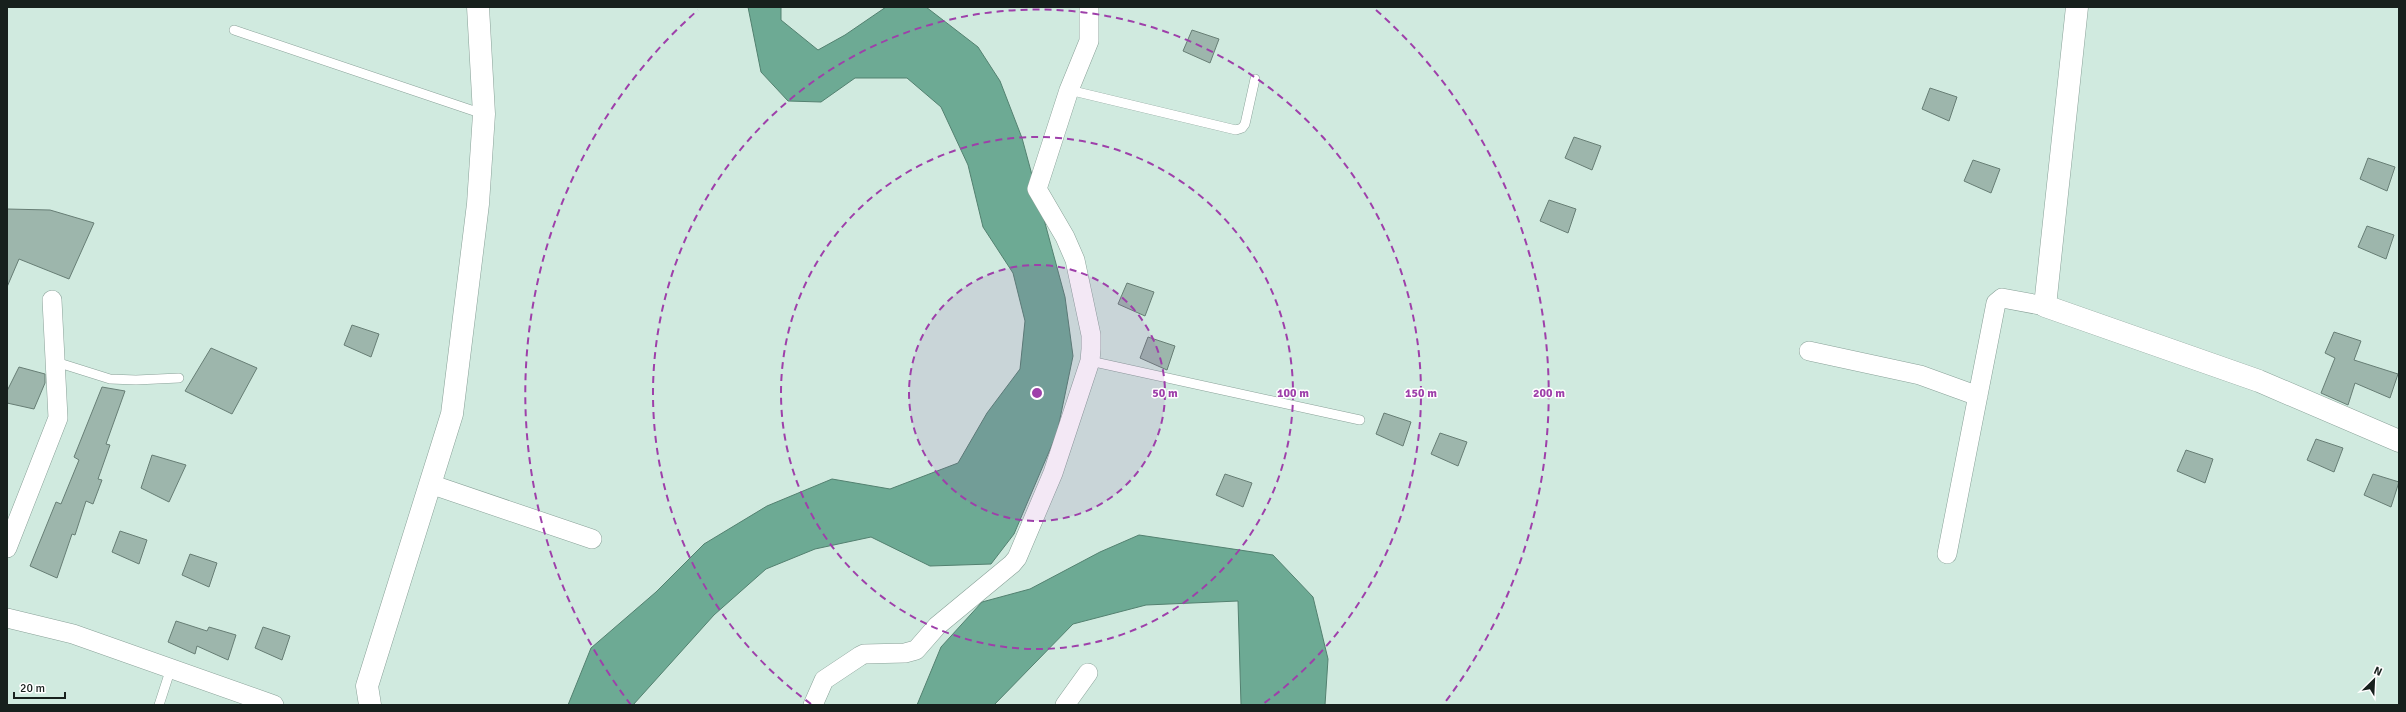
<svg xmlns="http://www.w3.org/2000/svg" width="2406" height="712" font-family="Signika,sans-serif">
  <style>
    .water { fill: #6daa94; stroke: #538170 }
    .building { fill: #9db6ac; stroke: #677e75 }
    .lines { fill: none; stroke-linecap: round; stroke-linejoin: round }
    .lane-casing { stroke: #89a198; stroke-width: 10 }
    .street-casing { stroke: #89a198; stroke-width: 20 }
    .secondary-casing { stroke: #89a198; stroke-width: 23 }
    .lane { stroke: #fff; stroke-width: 9 }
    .street { stroke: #fff; stroke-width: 19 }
    .secondary { stroke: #fff; stroke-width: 22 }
    .ring { fill: none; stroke: #9e40aa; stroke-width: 2; stroke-dasharray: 7 5 }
    .centre { fill: #9e40aa; stroke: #fff; stroke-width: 2 }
    .ring-label { font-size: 12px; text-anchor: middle; font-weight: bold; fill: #9e40aa; stroke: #fff; stroke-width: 3; stroke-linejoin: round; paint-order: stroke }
  </style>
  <rect width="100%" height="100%" fill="#d0eadf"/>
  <path class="water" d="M748 7H781V20L818 50 845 35 886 7H926L978 47 1000 81 1022 138 1065 297 1073 356 1057 433 1014 534 991 564 930 566 871 537 815 549 766 569 714 615 633 705H568L591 648 656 592 704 544 767 506 832 479 890 489 958 463 987 413 1020 369 1025 321 1013 273 983 227 968 165 941 107 907 78H855L821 102 788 101 761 72Z
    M1139 535 1273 555 1313 597 1328 659 1325 705H1241L1238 601 1146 605 1073 624 994 705H917L941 647 982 602 1030 589 1100 552Z"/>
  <path class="building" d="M1192 30 1219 39 1210 63 1183 51Z
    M1930 88 1957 97 1949 121 1922 109Z
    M1574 137 1601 146 1592 170 1565 158Z
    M2368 158 2395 167 2387 191 2360 179Z
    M1973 160 2000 169 1991 193 1964 181Z
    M1549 200 1576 209 1568 233 1540 221Z
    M7 209 50 210 94 223 69 279 19 259 7 287Z
    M2367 226 2394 235 2386 259 2358 247Z
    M1127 283 1154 292 1145 316 1118 304Z
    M352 325 379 334 371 357 344 345Z
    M2334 332 2361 341 2354 360 2398 374 2390 398 2355 383 2348 405 2321 393 2335 358 2325 353Z
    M1148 337 1175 346 1167 370 1140 358Z
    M211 348 257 368 232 414 185 391Z
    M19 367 45 374V383L34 409 7 403V391Z
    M102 387 125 391 106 444 110 445 98 479 102 480 93 504 86 501 75 535 72 534 57 578 30 566 56 502 61 504 79 460 74 457Z
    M1384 413 1411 422 1403 446 1376 434Z
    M1440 433 1467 442 1458 466 1431 454Z
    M2316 439 2343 448 2334 472 2307 460Z
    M2186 450 2213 459 2205 483 2177 471Z
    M152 455 186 465 169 502 141 488Z
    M1225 474 1252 483 1243 507 1216 495Z
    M2373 474 2399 482 2391 507 2364 495Z
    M120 531 147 540 139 564 112 552Z
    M190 554 217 563 209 587 182 575Z
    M176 621 207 631 209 627 236 635 228 660 197 646 195 654 168 642Z
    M263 627 290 636 282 660 255 648Z"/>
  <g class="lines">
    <defs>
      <path id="lane" d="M234 30 483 114
        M1069 90 1236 130 1242 128 1245 124 1255 79
        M1090 361 1360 420
        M56 362 110 379 136 380 179 378
        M159 705 171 668"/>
      <path id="street" d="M1809 351 1920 375 1978 396
        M430 484 592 539
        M7 548 58 418 52 300
        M1947 554 1996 303 2002 298 2045 306
        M7 618 73 634 274 705
        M813 705 824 680 860 656 864 654 905 653 916 650 937 626 1012 564 1017 558 1053 473 1090 361 1091 349V335L1075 260 1065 237 1037 189 1069 90 1089 41V7
        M1065 705 1088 673"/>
      <path id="secondary" d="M2077 7 2045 306 2259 381 2399 441
        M370 705 367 686 452 414 478 204 484 114 478 7"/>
    </defs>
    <use href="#lane" class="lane-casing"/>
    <use href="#street" class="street-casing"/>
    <use href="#secondary" class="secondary-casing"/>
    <use href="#lane" class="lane"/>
    <use href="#street" class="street"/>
    <use href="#secondary" class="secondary"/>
  </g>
  <circle cx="1037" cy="393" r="128" fill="#9e40aa" fill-opacity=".12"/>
  <g class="ring">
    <circle cx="1037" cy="393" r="128"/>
    <circle cx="1037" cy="393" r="256"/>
    <path d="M811 704A384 384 0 1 1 1263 704"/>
    <path d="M631 705A512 512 0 0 1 698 10M1376 10A512 512 0 0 1 1443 705"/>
  </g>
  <circle cx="1037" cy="393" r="6" class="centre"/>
  <g class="ring-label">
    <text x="1165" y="397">50 m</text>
    <text x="1293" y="397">100 m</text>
    <text x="1421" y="397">150 m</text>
    <text x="1549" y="397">200 m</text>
  </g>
  <rect width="2406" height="712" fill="none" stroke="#17201d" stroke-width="16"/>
  <g transform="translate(2374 680) rotate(24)" stroke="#ffffff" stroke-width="3" paint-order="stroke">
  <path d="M0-3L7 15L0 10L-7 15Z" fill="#17201d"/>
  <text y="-6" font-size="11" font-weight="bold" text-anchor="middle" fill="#17201d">N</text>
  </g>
  <path d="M14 692v6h51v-6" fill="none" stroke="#17201d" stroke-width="2"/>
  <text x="20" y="692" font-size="12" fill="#17201d" stroke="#ffffff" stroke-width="3" paint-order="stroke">20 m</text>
</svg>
